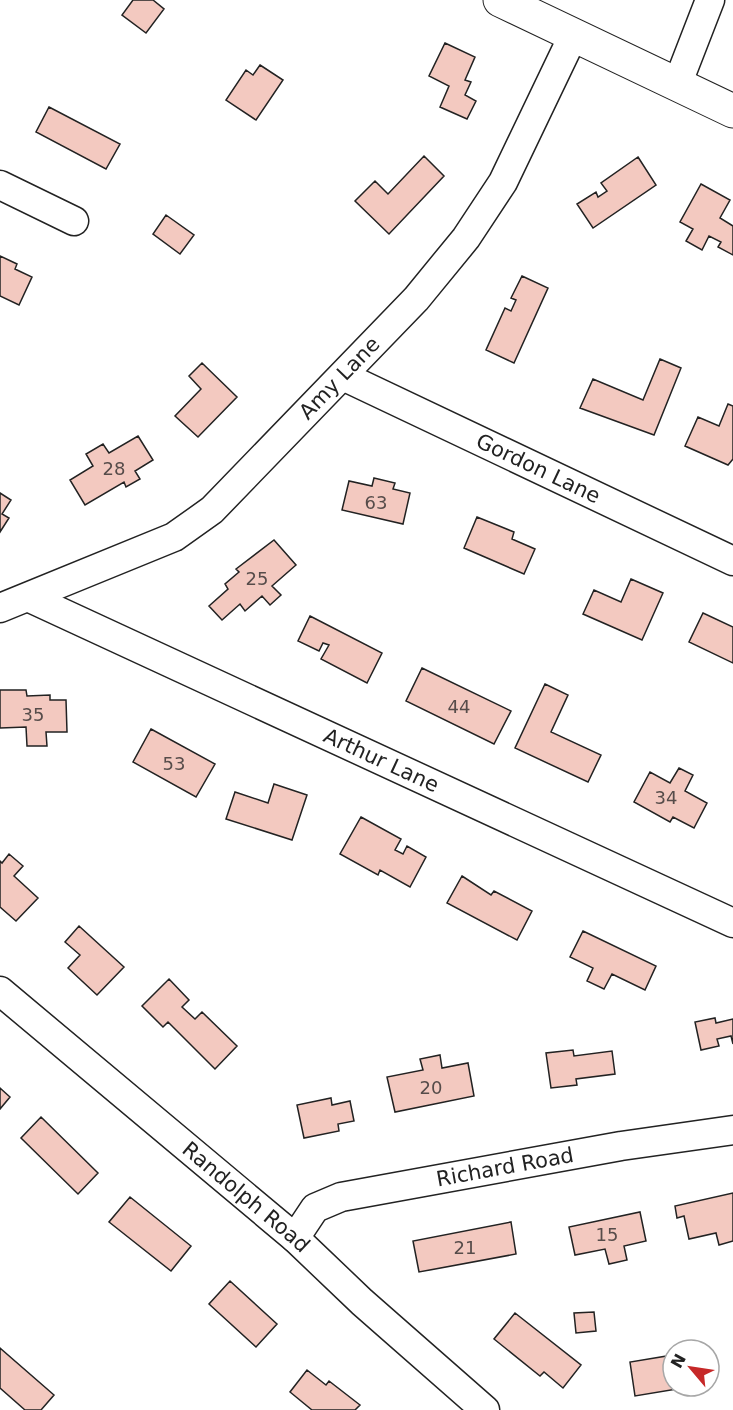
<svg xmlns="http://www.w3.org/2000/svg" width="733" height="1410" font-family="'DejaVu Sans',sans-serif">
  <style>
    .building { fill: #f3c9c0; stroke: #222; stroke-width: 1.5 }
    .lines { fill: none; stroke-linecap: round; stroke-linejoin: round }
    .minor-casing { stroke: #222; stroke-width: 31 }
    .major-casing { stroke: #222; stroke-width: 35 }
    .minor { stroke: #fff; stroke-width: 28 }
    .major { stroke: #fff; stroke-width: 33 }
    .labels { text-anchor: middle; dominant-baseline: central; stroke-width: 4.5; stroke-linejoin: round; paint-order: stroke }
    .number-label { font-size: 18px; fill: #564c4a }
    .street-label { font-size: 21px; fill: #222; stroke: #fff }
  </style>
  <rect width="100%" height="100%" fill="#fff"/>
  <path class="building" d="M133 0H153L164 9 146 33 122 15Z
    M445 43 475 57 465 80 471 82 465 95 476 101 467 119 440 107 449 86 429 76Z
    M260 65 283 80 256 120 226 100 246 70 253 75Z
    M49 107 120 144 106 169 36 132Z
    M424 156 444 176 389 234 355 201 375 181 388 194Z
    M638 157 656 185 593 228 577 204 596 192 598 197 607 191 601 183Z
    M701 184 730 200 720 218 733 226V255L718 247 721 242 709 236 702 250 686 241 693 229 680 222Z
    M166 215 194 235 180 254 153 234Z
    M0 256 17 264 15 269 32 277 19 305 0 296Z
    M522 276 548 288 514 363 486 350 505 308 511 311 516 300 511 298Z
    M660 359 681 368 654 435 580 408 593 379 643 400Z
    M202 363 237 397 198 437 175 416 201 389 189 376Z
    M728 404 733 406V459L728 465 685 446 698 417 719 426Z
    M138 436 153 460 135 471 140 479 126 487 124 482 85 505 70 480 93 466 86 454 103 444 109 453Z
    M374 478 395 483 393 489 410 493 403 524 342 510 349 481 372 486Z
    M0 493 11 500 2 514 9 518 0 532Z
    M477 517 514 532 512 539 535 549 524 574 464 548Z
    M274 540 296 565 272 586 281 595 270 605 262 596 245 611 240 604 222 620 209 606 228 589 225 584 239 572 236 569Z
    M631 579 663 593 642 640 583 614 594 590 621 602Z
    M703 613 733 627V663L689 642Z
    M310 616 382 653 367 683 321 659 329 645 323 643 319 651 298 641Z
    M422 668 511 711 494 744 406 701Z
    M545 684 568 695 551 732 601 755 588 782 515 748Z
    M0 690H26L27 696 50 695V700H66L67 732H46L47 746H27L26 727 0 728Z
    M151 729 215 764 196 797 133 762Z
    M679 768 693 775 685 791 707 803 694 828 673 817 670 822 634 802 650 772 670 783Z
    M274 784 307 795 292 840 226 819 235 792 268 803Z
    M361 817 401 839 395 850 403 854 407 846 426 857 410 887 380 870 378 875 340 854Z
    M9 854 23 866 14 876 38 898 16 921 0 907V861L2 863Z
    M462 876 491 895 494 891 532 911 517 940 447 903Z
    M79 926 124 967 97 995 68 968 80 955 65 942Z
    M583 931 656 966 645 990 612 974 604 989 587 981 593 968 570 957Z
    M169 979 189 1000 182 1007 195 1019 202 1012 237 1046 215 1069 168 1022 163 1027 142 1006Z
    M715 1018 716 1023 733 1019V1044L731 1036 717 1039 719 1046 701 1050 695 1022Z
    M573 1050 574 1056 612 1051 615 1074 576 1079 577 1085 551 1088 546 1053Z
    M440 1055 442 1068 468 1063 474 1096 395 1112 387 1077 423 1070 420 1059Z
    M0 1088 10 1097 0 1109Z
    M331 1098 332 1105 350 1101 354 1121 338 1124 339 1131 304 1138 297 1105Z
    M41 1117 98 1173 78 1194 21 1138Z
    M733 1193V1241L719 1245 716 1233 689 1239 684 1216 677 1218 675 1206Z
    M130 1197 191 1246 171 1271 109 1222Z
    M640 1212 646 1241 624 1246 627 1260 609 1264 605 1249 575 1255 569 1227Z
    M511 1222 516 1254 419 1272 413 1241Z
    M230 1281 277 1324 256 1347 209 1304Z
    M594 1312 596 1331 576 1333 574 1313Z
    M515 1313 581 1365 563 1388 544 1372 540 1376 494 1339Z
    M0 1348 54 1395 41 1410H25L0 1388Z
    M673 1355V1386H695L635 1396 630 1362Z
    M307 1370 326 1385 329 1381 360 1405 355 1410H312L290 1392Z"/>
  <g class="lines">
    <defs>
      <g id="minor">
        <path d="M677 85 710 0"/>
        <path d="M0 185 74 221"/>
        <path id="s1" d="M343 376 733 561"/>
        <path id="s2" d="M30 598 733 923"/>
        <path id="s3" d="M0 608 174 537 212 510 416 299 466 238 503 182 573 36"/>
        <path id="s4" d="M0 991 295 1238 362 1302 485 1410"/>
        <path id="s5" d="M295 1238 315 1208 341 1197 621 1146 733 1130"/>
      </g>
      <path id="major" d="M500 0 733 111"/>
    </defs>
    <use href="#minor" class="minor-casing"/>
    <use href="#major" class="major-casing"/>
    <use href="#minor" class="minor"/>
    <use href="#major" class="major"/>
  </g>
  <g class="labels">
    <g class="number-label">
      <text x="114" y="468">28</text>
      <text x="376" y="502">63</text>
      <text x="257" y="578">25</text>
      <text x="459" y="706">44</text>
      <text x="33" y="714">35</text>
      <text x="174" y="763">53</text>
      <text x="666" y="797">34</text>
      <text x="431" y="1087">20</text>
      <text x="607" y="1234">15</text>
      <text x="465" y="1247">21</text>
    </g>
    <g class="street-label">
      <text stroke="none"><textPath href="#s3" startOffset="418">Amy Lane</textPath></text>
      <text stroke="none"><textPath href="#s1" startOffset="216">Gordon Lane</textPath></text>
      <text stroke="none"><textPath href="#s2" startOffset="387">Arthur Lane</textPath></text>
      <text stroke="none"><textPath href="#s5" startOffset="231">Richard Road</textPath></text>
      <text stroke="none"><textPath href="#s4" startOffset="321">Randolph Road</textPath></text>
    </g>
  </g>
  <g transform="translate(691 1368) rotate(299)"><circle r="28" fill="#ffffff" stroke="#a7a7a7" stroke-width="1.5"/>
  <path d="M0-4.5L10 22L0 15L-10 22Z" fill="#c62828"/>
  <text y="-9" font-size="16" font-weight="bold" text-anchor="middle" fill="#222222">N</text>
  </g>
</svg>
